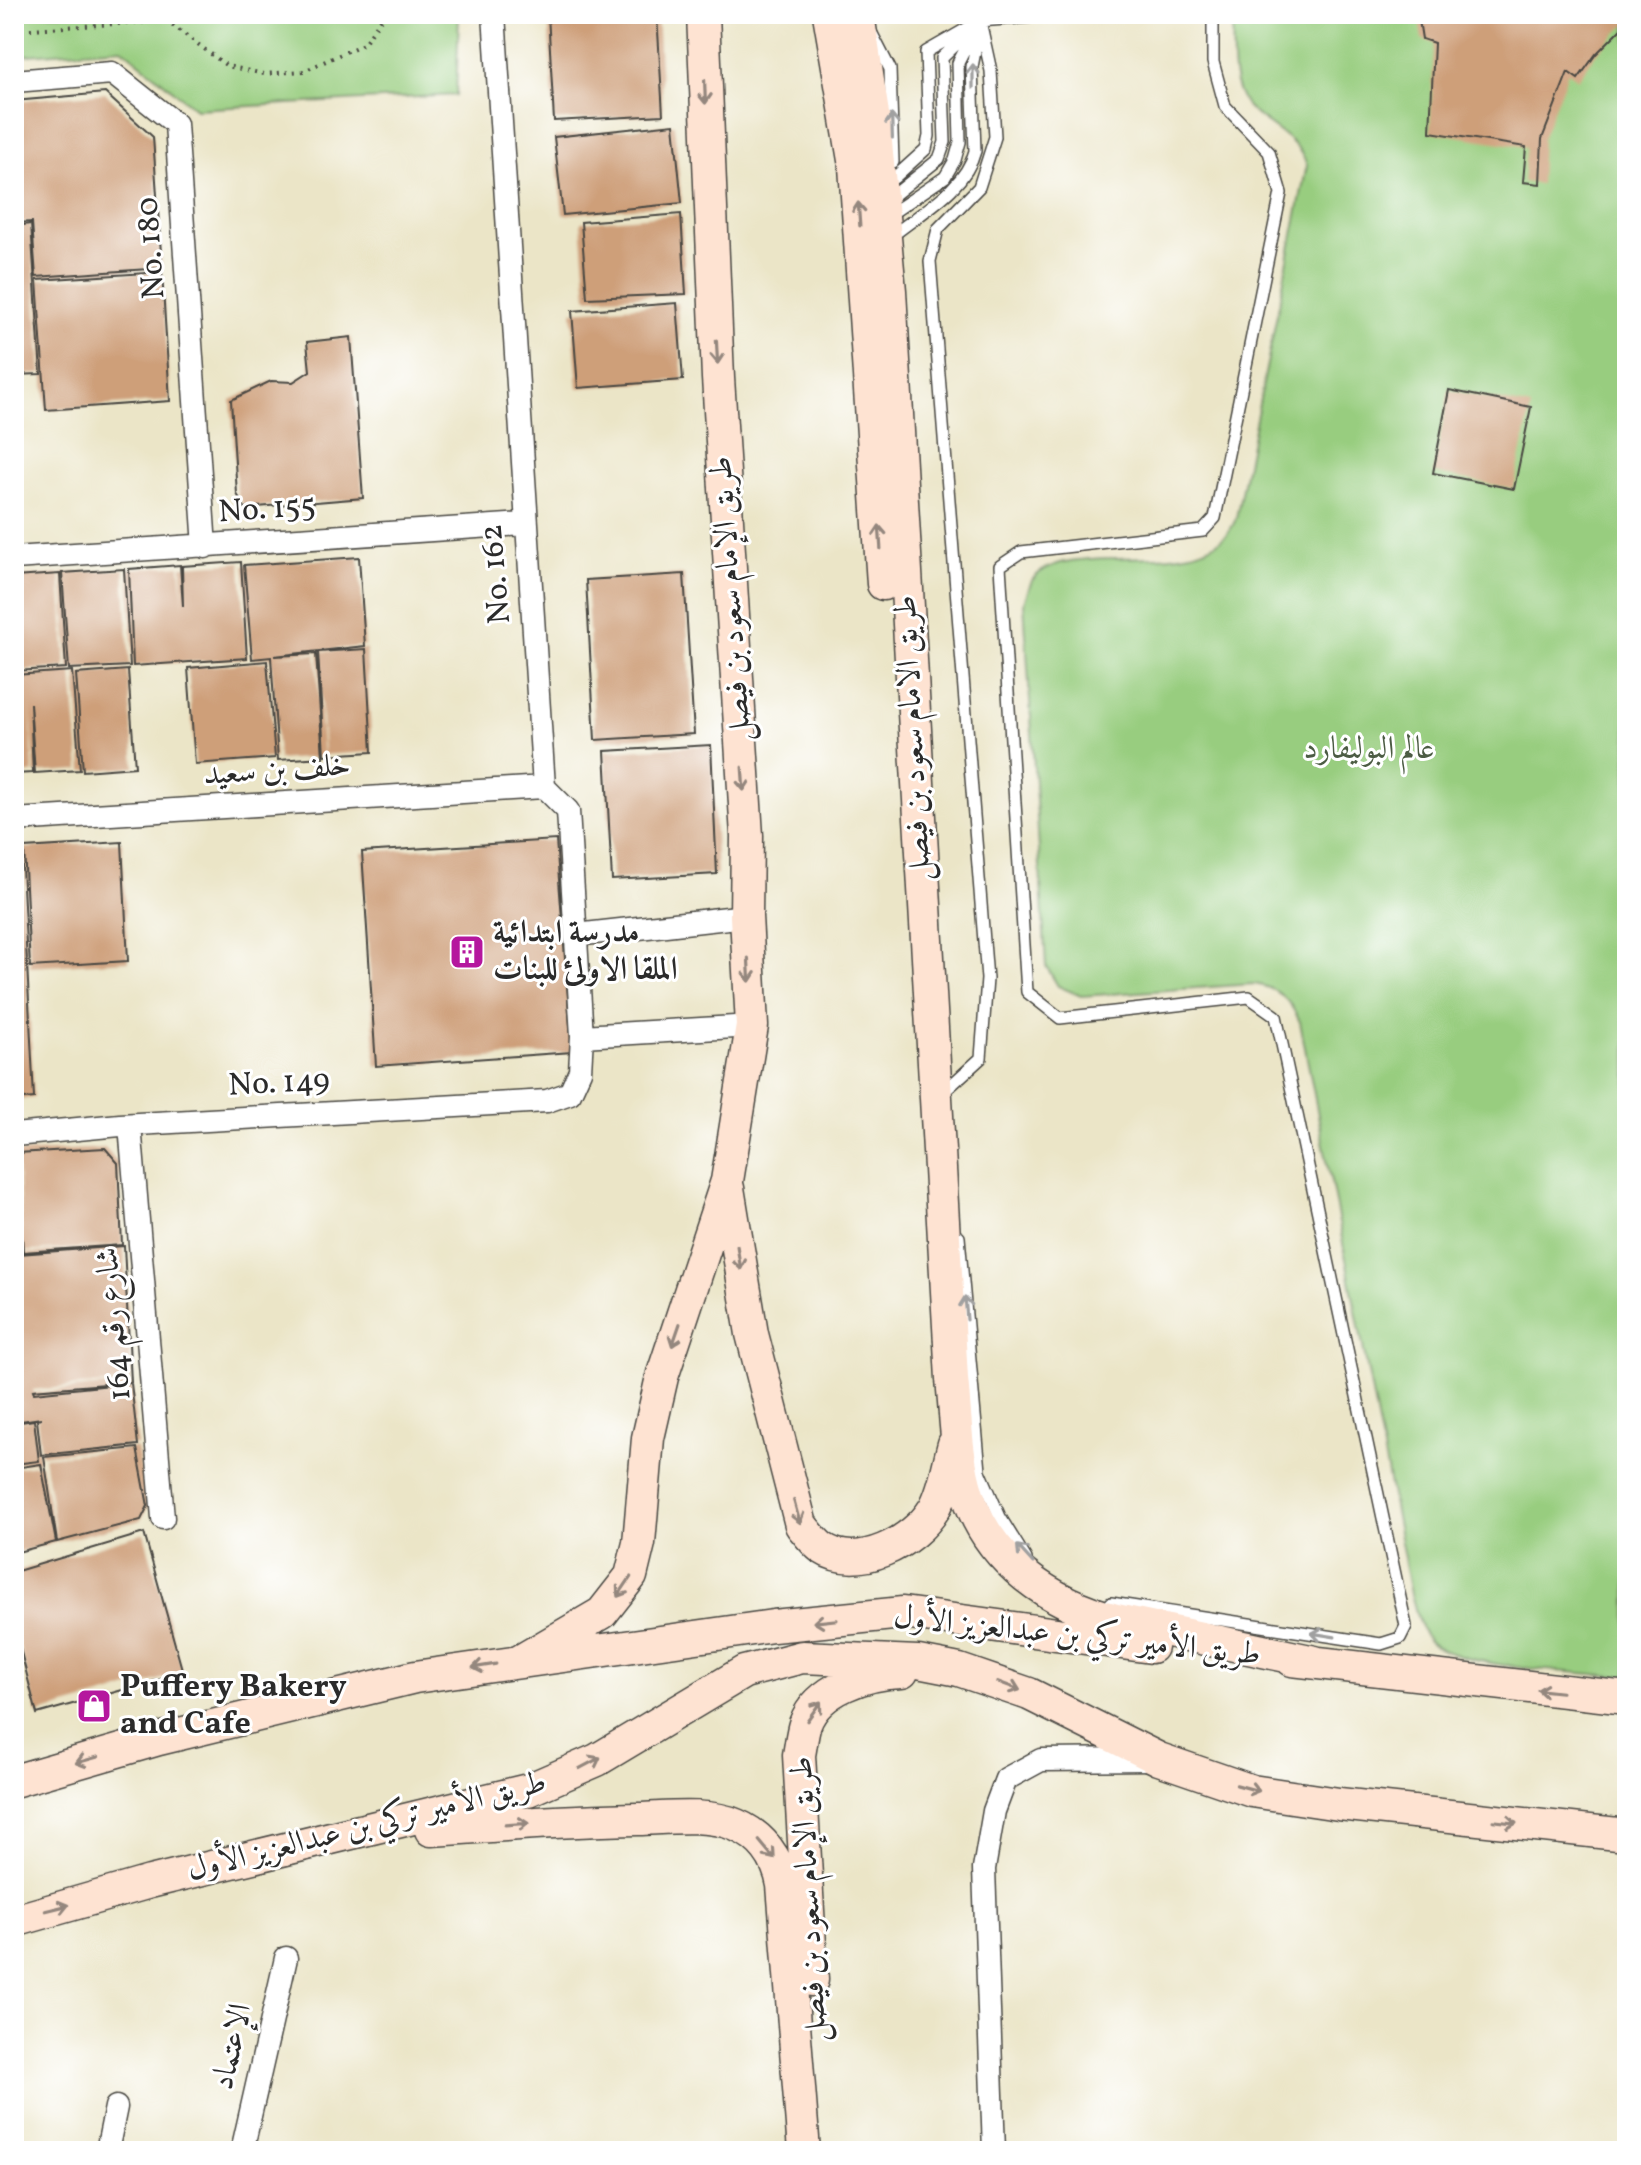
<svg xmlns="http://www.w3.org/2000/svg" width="1641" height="2165" font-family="Vollkorn,Amiri,serif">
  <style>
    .green { fill: #98cd7f; stroke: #627c55; stroke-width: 2 }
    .building { fill: #ce9f79 }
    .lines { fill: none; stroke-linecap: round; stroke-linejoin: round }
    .service-casing { stroke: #484742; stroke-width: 14 }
    .minor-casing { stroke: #484742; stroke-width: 25 }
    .secondary-casing { stroke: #484742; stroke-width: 35 }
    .path { stroke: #484742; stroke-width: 4; stroke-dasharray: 2 6; stroke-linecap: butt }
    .service { stroke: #fff; stroke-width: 11 }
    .minor { stroke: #fff; stroke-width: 22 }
    .secondary { stroke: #fee3d2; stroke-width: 32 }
    .oneway { stroke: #a0a0a0 }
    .oneway2 { stroke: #94877e }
    .labels { text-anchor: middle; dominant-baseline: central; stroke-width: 6; stroke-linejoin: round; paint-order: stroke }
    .street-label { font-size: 32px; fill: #2b2b2b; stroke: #fff }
    .park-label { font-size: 32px; fill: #4c5c44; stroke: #fff }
    .poi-label { font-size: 32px; font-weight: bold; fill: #2b2b2b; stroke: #fff; text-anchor: start }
  </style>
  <rect width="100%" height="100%" fill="#fff"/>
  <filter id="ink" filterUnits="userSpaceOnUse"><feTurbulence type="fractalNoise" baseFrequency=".0125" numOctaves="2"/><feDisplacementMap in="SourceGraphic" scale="16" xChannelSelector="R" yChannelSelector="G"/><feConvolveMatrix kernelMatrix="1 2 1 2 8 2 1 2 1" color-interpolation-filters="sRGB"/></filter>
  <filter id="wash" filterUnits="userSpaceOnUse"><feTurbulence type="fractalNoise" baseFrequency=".006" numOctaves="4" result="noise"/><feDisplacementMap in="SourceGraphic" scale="32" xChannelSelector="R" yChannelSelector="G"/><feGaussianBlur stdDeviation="1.8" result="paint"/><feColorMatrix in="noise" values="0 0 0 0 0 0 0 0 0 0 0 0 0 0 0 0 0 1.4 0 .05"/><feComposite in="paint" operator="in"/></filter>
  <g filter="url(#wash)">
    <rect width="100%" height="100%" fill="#ebe5c7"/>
    <path class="green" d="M14 14H459L456 95 196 109 122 48 14 56Z
      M1232 14H1627V1677C1587 1673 1451 1668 1428 1640 1419 1628 1415 1608 1411 1594L1300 1022C1290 1000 1279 988 1254 984L1081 996 1058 986 1046 966 1024 602C1027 596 1029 585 1033 579 1072 533 1212 588 1236 518L1307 165C1296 135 1267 128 1246 105 1228 84 1234 40 1232 14Z"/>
    <g id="blocks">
      <path class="building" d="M548 14H657L663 115 554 121Z
        M1418 14H1627V23L1596 54 1578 79 1568 72 1542 139 1540 184 1523 182 1526 147 1430 132 1434 43 1422 39Z
        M105 93 153 137 162 268 36 277 32 222 14 223V101Z
        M674 124 682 203 563 215 554 137Z
        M681 214 686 294 587 298 581 222Z
        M31 224 41 374 14 375V226Z
        M162 272 170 401 46 410 37 280Z
        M677 303 683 380 578 388 572 311Z
        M351 337 363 498 245 508 237 494 231 400 271 381 293 382 310 371 307 342Z
        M1449 390 1531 407 1514 489 1433 473Z
        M359 557 365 646 274 656 316 654 323 757 278 760 271 657 252 659 244 565Z
        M241 562 247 658 133 666 129 569 180 565 183 606 182 566Z
        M124 569 130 666 69 669 62 573Z
        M60 574 66 668 14 671V577Z
        M684 574 694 734 595 740 586 580Z
        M366 649 372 752 324 755 318 652Z
        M267 661 275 758 195 764 188 668Z
        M128 670 135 767 83 771 76 674Z
        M72 671 80 770 35 773 30 703 33 773 14 774V675Z
        M711 745 717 874 612 880 605 751Z
        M556 840 572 1052 376 1066 362 852Z
        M122 842 128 961 30 967 24 848Z
        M14 848H21L34 1098 14 1100Z
        M105 1148 118 1163 122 1245 23 1252 17 1153Z
        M14 1190 20 1254 124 1246 131 1382 33 1390 34 1393 131 1383 138 1445 41 1455 37 1420 41 1418 14 1422V1334L22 1373 19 1335 14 1323Z
        M34 1420 39 1461 14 1464V1423Z
        M137 1448 148 1506 141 1520 57 1542 44 1457Z
        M41 1464 56 1542 14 1553V1468Z
        M144 1533 183 1673 37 1714 14 1625V1572Z"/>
    </g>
  </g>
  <g filter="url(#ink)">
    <use href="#blocks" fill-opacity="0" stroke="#484742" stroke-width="2"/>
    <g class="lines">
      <defs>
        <path id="service" d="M871 32 890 69 893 162
          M894 178 926 149 929 136 926 52 980 21 1070 14
          M894 195 939 159 945 142 942 58 968 33
          M895 211 945 177 955 160 960 142 958 63 974 32
          M897 232C925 210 966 187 975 151L972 67 979 30
          M947 1089 981 1058 987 979 930 261 938 229 979 187 995 137 991 71 980 21
          M959 1237 980 1471 1000 1517 1026 1559
          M1111 1603 1381 1644 1400 1638 1406 1626 1276 1016 1249 997 1060 1018 1027 992 1000 566 1021 552 1203 531 1215 518 1281 193 1269 152 1225 106 1213 62V14"/>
        <path id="minor" d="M14 81 112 73 176 124 205 547
          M14 558 524 524
          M14 820 544 787
          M576 935 746 916
          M582 1036 752 1026
          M130 1125 163 1518
          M14 1135 120 1125 547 1101 570 1093 580 1071 582 1036 568 811 544 787 494 14
          M107 2151 116 2107
          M242 2151 286 1958
          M994 2151 984 1869 994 1811 1006 1779 1041 1760 1153 1759"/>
        <path id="secondary" d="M829 14 855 166 883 584
          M858 14 874 121 890 291 952 1379C956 1416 956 1459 968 1495 990 1562 1050 1603 1116 1620L1315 1662
          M728 1188 752 1334 801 1525C807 1532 814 1542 822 1548 858 1572 914 1542 934 1509 945 1490 948 1465 954 1444
          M1292 1660 1627 1698
          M520 1661 602 1613 631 1576 639 1543 648 1438 662 1377 727 1181 752 1026 746 916 747 836 718 378 703 14
          M14 1781 159 1739 415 1677 773 1626 903 1613 1151 1647
          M431 1830C500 1825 569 1820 639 1819 669 1818 708 1813 736 1825 762 1836 778 1858 783 1885L804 2151
          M14 1921 150 1882 528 1790 597 1760 744 1672 802 1657 918 1662 959 1670 1029 1694 1159 1759 1252 1791 1339 1804 1627 1835
          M812 1980 799 1755C801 1745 802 1733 805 1724 818 1688 867 1673 902 1672"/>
      </defs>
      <use href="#service" class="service-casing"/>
      <use href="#minor" class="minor-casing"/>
      <use href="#secondary" class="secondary-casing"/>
      <path class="path" d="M167 21 175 14
        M14 30 167 21 227 66 264 74 304 71 363 44 385 14"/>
      <use href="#service" class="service"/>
      <use href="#minor" class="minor"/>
      <use href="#secondary" class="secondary"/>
    </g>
    <defs><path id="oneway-shaft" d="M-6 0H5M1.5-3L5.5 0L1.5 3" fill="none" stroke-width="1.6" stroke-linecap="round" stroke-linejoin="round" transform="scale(2)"/></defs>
    <g class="oneway">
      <use href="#oneway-shaft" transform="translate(973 76) rotate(-90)"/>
      <use href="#oneway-shaft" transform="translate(892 126) rotate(-92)"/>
      <use href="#oneway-shaft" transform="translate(966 1308) rotate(-95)"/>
      <use href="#oneway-shaft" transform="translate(1025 1554) rotate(-132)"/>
      <use href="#oneway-shaft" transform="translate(1323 1635) rotate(-171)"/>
    </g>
    <g class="oneway2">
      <use href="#oneway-shaft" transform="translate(705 92) rotate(88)"/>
      <use href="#oneway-shaft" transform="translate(859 214) rotate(-94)"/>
      <use href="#oneway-shaft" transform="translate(717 352) rotate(87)"/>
      <use href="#oneway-shaft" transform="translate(880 537) rotate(-94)"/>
      <use href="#oneway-shaft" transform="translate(743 779) rotate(86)"/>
      <use href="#oneway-shaft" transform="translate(749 970) rotate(87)"/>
      <use href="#oneway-shaft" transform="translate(739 1258) rotate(81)"/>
      <use href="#oneway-shaft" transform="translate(676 1335) rotate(109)"/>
      <use href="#oneway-shaft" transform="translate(797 1512) rotate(74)"/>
      <use href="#oneway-shaft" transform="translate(624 1587) rotate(124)"/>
      <use href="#oneway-shaft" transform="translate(825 1621) rotate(174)"/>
      <use href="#oneway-shaft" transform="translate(484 1666) rotate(171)"/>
      <use href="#oneway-shaft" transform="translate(1009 1686) rotate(21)"/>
      <use href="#oneway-shaft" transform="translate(1549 1691) rotate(-174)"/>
      <use href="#oneway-shaft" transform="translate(814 1711) rotate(-54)"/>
      <use href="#oneway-shaft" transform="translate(87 1760) rotate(164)"/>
      <use href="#oneway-shaft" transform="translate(590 1763) rotate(-28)"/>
      <use href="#oneway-shaft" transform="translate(1248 1788) rotate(15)"/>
      <use href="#oneway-shaft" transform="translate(1505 1822) rotate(6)"/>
      <use href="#oneway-shaft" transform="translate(517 1824) rotate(-4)"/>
      <use href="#oneway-shaft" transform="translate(767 1850) rotate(50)"/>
      <use href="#oneway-shaft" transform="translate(57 1908) rotate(-14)"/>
    </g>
  </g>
  <defs>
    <symbol id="building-square" viewBox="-11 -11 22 22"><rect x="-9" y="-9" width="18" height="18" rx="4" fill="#b5179e" stroke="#fff"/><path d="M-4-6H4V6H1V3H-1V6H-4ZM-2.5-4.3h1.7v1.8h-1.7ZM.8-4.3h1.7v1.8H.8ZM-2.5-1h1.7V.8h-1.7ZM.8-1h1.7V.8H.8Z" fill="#fff"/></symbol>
    <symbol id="shop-square" viewBox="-11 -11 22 22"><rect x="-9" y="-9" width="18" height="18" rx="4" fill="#b5179e" stroke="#fff"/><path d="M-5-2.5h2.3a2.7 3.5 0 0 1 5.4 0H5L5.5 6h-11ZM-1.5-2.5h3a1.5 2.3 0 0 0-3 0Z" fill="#fff"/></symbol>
  </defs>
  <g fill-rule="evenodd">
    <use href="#building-square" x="447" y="932" width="40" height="40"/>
    <use href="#shop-square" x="74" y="1686" width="40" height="40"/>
  </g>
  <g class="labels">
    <g class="street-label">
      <text transform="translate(152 248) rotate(-94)">No. 180</text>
      <text transform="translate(267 510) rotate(-4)">No. 155</text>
      <text transform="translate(497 574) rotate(-95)">No. 162</text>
      <text transform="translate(732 599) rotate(-94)">طريق الإمام سعود بن فيصل</text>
      <text transform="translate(914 738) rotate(-93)">طريق الامام سعود بن فيصل</text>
      <text transform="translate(277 771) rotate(-4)">خلف بن سعيد</text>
      <text transform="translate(279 1084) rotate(-3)">No. 149</text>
      <text transform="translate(115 1324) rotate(-95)">شارع رقم 164</text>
      <text transform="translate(1077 1637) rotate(6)">طريق الأمير تركي بن عبدالعزيز الأول</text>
      <text transform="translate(367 1827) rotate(-14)">طريق الأمير تركي بن عبدالعزيز الأول</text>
      <text transform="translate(810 1899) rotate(-93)">طريق الإمام سعود بن فيصل</text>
      <text transform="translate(233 2047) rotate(-77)">الإعتماد</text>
    </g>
    <g class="park-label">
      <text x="1369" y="750">عالم البوليفارد</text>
    </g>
    <g class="poi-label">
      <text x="493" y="934">مدرسة ابتدائية<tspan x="493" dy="37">الملقا الاولئ للبنات</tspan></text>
      <text x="120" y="1688">Puffery Bakery<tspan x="120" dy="37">and Cafe</tspan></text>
    </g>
  </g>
  <rect width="1641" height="2165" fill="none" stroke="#fff" stroke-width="48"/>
</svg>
